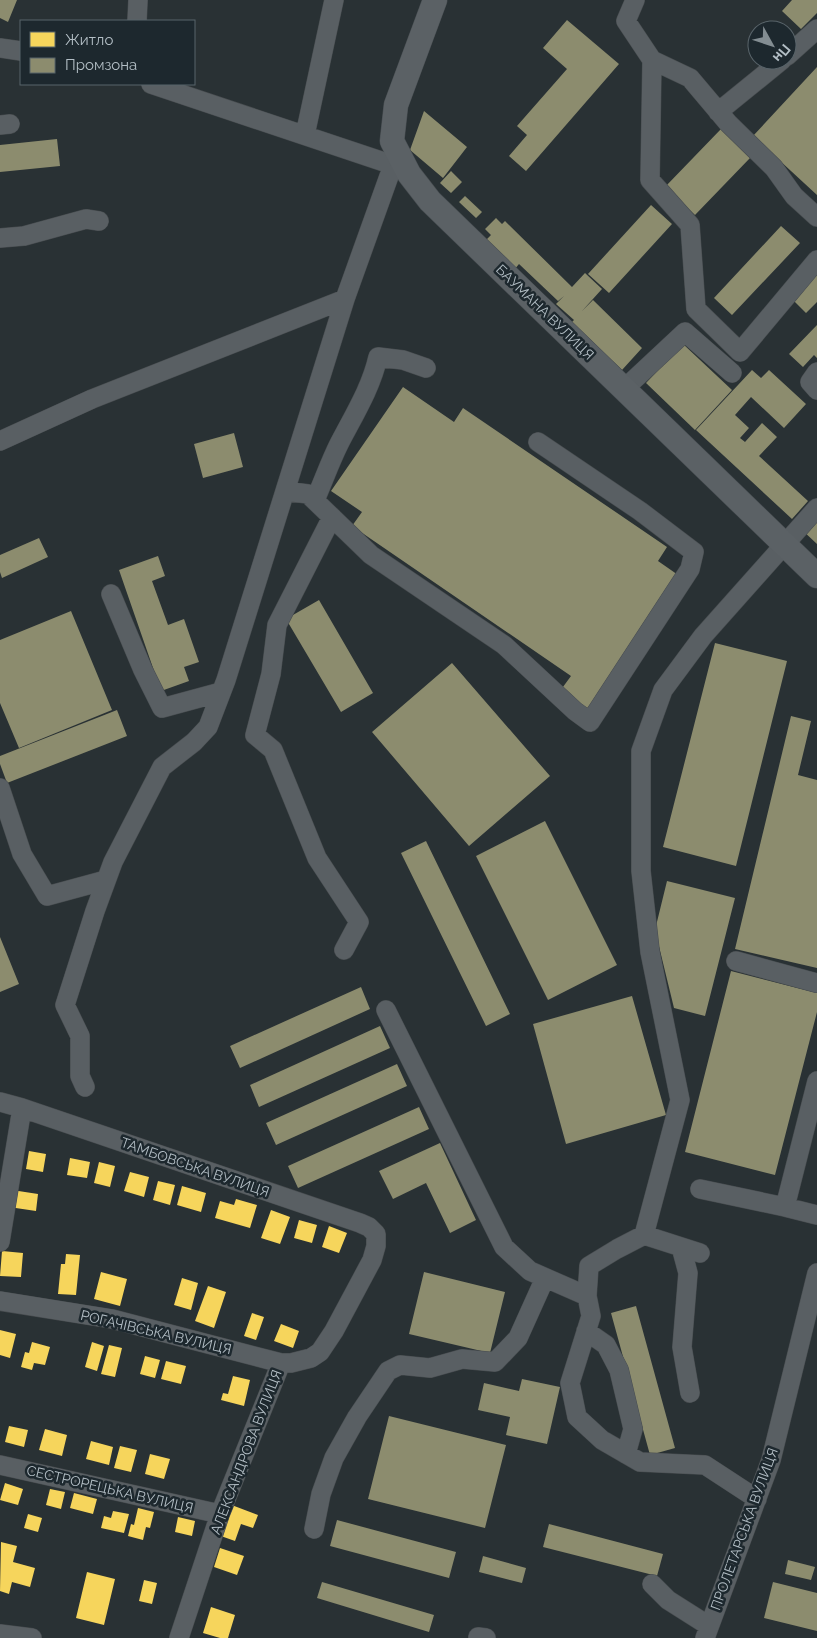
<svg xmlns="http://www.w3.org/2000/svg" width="817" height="1638" font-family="Raleway,sans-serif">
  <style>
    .homes { fill: #f6d55c }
    .industry { fill: #8c8c6e }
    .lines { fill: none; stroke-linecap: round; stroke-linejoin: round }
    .minor-casing { stroke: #474c4f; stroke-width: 20 }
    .major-casing { stroke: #474d51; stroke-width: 25 }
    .minor { stroke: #595f63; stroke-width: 19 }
    .major { stroke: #5b6165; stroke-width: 24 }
    .labels { text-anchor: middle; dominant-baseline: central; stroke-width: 5; stroke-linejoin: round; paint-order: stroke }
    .street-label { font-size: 14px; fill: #b3bec5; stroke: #1d282e }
  </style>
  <rect width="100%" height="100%" fill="#293134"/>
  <path class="homes" d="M29 1151 46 1154 43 1172 26 1169Z
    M70 1158 90 1162 87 1178 67 1175Z
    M99 1162 115 1166 110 1187 94 1183Z
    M130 1172 149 1177 144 1197 124 1191Z
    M158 1181 175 1185 170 1205 153 1200Z
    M182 1186 206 1193 201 1212 177 1205Z
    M12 1190 38 1194 36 1211 9 1207Z
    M236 1199 257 1205 250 1228 215 1218 220 1201 234 1205Z
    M271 1210 290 1217 280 1244 261 1238Z
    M299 1220 317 1225 312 1243 294 1238Z
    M329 1226 347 1233 339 1253 322 1247Z
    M2 1251 23 1253 21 1277 0 1276Z
    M66 1254 80 1255 76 1295 58 1294 61 1264H65Z
    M101 1272 127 1279 120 1306 94 1299Z
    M182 1278 198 1283 191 1310 174 1305Z
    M208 1286 226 1292 214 1328 195 1321Z
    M252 1313 264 1317 256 1340 244 1336Z
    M281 1324 299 1331 293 1348 274 1341Z
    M0 1330 16 1334 10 1358 0 1355Z
    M32 1342 50 1347 45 1365 34 1363 32 1370 21 1367 25 1352 29 1353Z
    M92 1342 104 1346 97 1371 85 1367Z
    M109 1345 122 1348 115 1377 101 1374Z
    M145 1356 160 1360 155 1378 140 1374Z
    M166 1361 186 1366 181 1384 161 1379Z
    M233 1376 250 1380 244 1406 221 1400 223 1393 228 1394Z
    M9 1426 28 1430 24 1447 5 1442Z
    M45 1429 67 1435 62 1456 39 1450Z
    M91 1441 113 1447 109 1465 86 1459Z
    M120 1446 137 1450 131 1472 114 1468Z
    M150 1454 170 1459 164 1479 145 1474Z
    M5 1483 23 1489 18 1505 0 1500Z
    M50 1489 65 1492 61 1509 46 1505Z
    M74 1493 97 1499 93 1514 70 1508Z
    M229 1504 258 1515 253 1528 241 1524 235 1541 218 1535Z
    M138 1508 154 1512 150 1528 146 1527 143 1540 128 1536 131 1524 134 1525Z
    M113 1511 129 1514 124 1533 101 1528 104 1516 111 1518Z
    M28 1514 42 1518 38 1532 24 1528Z
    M178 1517 195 1521 192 1536 175 1532Z
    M1 1542 17 1546 13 1562 35 1568 30 1587 12 1582 9 1594 0 1591Z
    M220 1548 244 1556 237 1575 214 1567Z
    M87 1572 115 1579 104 1625 76 1618Z
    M144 1580 157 1583 152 1604 139 1601Z
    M211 1607 235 1615 228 1638H220L203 1633Z"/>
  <path class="industry" d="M0 0H17L8 22 0 18Z
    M792 0H817V13L801 29 782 11Z
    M567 20 619 64 526 171 509 156 527 135 517 126 567 69 543 48Z
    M817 67V195L753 136Z
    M424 111 467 147 443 178 410 150Z
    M721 129 750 158 695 215 665 187Z
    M57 139 60 166 0 172V145Z
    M451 171 462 182 451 193 440 183Z
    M465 196 482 212 476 218 459 202Z
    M651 205 672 224 609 293 588 274Z
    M496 218 502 224 505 221 572 287 585 273 602 289 582 311 593 300 642 348 622 370 572 322 574 320 556 304 564 296 558 301 519 264 514 270 485 241 491 235 485 229Z
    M781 226 800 243 732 315 714 298Z
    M817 273V302L806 313 792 299Z
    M817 325V358L814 355 803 367 789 354Z
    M683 344 732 390 695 430 646 383Z
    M752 370 761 378 769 370 806 404 784 428 751 397 735 415 749 428 740 438 745 442 762 423 777 437 759 456 808 501 792 519 696 430Z
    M403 387 454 422 463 408 667 547 658 561 691 584 599 718 560 691 571 676 352 526 362 512 331 491Z
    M234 433 243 467 203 478 194 444Z
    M817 512V544L801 529Z
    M39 538 48 557 2 578 0 572V555Z
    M158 556 165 576 152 581 168 625 184 619 199 662 184 667 189 681 161 691 119 570Z
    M319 600 373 693 341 712 286 619Z
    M71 611 112 710 19 748 0 703V640Z
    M715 643 787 661 736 866 663 847Z
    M452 663 550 776 469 846 372 732Z
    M117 710 127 736 7 783 0 764V756Z
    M791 716 811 721 798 775 817 780V968L735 949Z
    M545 821 617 965 548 1000 476 856Z
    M426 841 510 1014 486 1026 401 853Z
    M667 881 735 898 705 1016 674 1008 655 930Z
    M0 937 19 984 0 992Z
    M731 971 817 993V1012L775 1175 685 1152Z
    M361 987 370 1009 240 1068 230 1046Z
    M632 996 666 1115 566 1144 533 1024Z
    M380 1026 390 1048 259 1107 250 1085Z
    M397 1064 407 1086 276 1145 266 1123Z
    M419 1107 429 1129 298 1188 288 1166Z
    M440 1143 476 1220 450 1233 426 1183 393 1199 379 1171Z
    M424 1272 505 1292 490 1353 409 1334Z
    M636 1306 675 1448 650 1455 611 1313Z
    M522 1379 560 1387 547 1444 506 1435 510 1417 478 1410 484 1383 519 1391Z
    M389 1416 506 1445 485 1528 368 1499Z
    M337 1520 456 1552 449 1578 330 1546Z
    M549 1524 663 1554 657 1576 543 1547Z
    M483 1556 526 1568 522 1583 479 1572Z
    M788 1560 815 1567 811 1580 785 1574Z
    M322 1582 434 1615 429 1632 317 1598Z
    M773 1582 817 1593V1631L764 1618Z"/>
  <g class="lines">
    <defs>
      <path id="minor" d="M635 0 626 21 652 60 650 180 690 225 696 309 740 352 817 260
        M137 21 138 0
        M0 48 21 51
        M787 56 817 29
        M652 60 690 78 728 123 774 168 794 196 817 217
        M151 84 393 165
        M718 112 782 60
        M0 125 10 124
        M305 135 334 0
        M0 238 24 236 86 219 99 221
        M817 372 810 382 817 390
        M624 389 685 332 732 373
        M0 441 92 399 345 299
        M285 491 308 494 371 555 504 645 575 711 590 722 690 569 694 552 640 511 538 442
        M315 500C323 482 330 462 339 444 354 415 371 388 378 357L403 360 426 368
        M332 517 277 625 271 674 255 735 273 750 317 858 359 922 344 950
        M111 594 143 670 162 708 221 692
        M0 788 22 854 47 896 106 880
        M736 961 817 983
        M386 1010 504 1247 530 1271 587 1296
        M85 1087 80 1076V1036L65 1005 95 911 113 862 162 767 194 742 208 727 226 680 345 299 393 165 401 158
        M0 1102 22 1108 360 1223 369 1227 376 1234V1246L372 1260 334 1331 320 1352 311 1358 291 1363H281L220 1514 179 1638
        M700 1189 785 1207 817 1215
        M785 1207 817 1081
        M644 1235 680 1100 650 952 641 871V751L663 690 703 636 817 508
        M0 1242 22 1108
        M681 1247 688 1273 682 1347 690 1393
        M700 1253 644 1235 617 1249 589 1266 587 1296 591 1316 570 1383 577 1417 602 1440 640 1462 705 1465 757 1499
        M0 1301 112 1319 281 1363
        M586 1331 606 1345 619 1370 633 1429 626 1454
        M0 1465 220 1514
        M314 1529 321 1494 334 1458 357 1417 388 1371 400 1365 430 1368 462 1359 495 1362 518 1338 545 1278
        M652 1584 668 1600 709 1626
        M0 1634 32 1638
        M478 1637 486 1638
        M705 1638 771 1460 817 1273"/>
      <path id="major" d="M435 0 396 105 392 141 409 174 430 201 817 576"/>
    </defs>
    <use href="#minor" class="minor-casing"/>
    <use href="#major" class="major-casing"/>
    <use href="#minor" class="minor"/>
    <use href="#major" class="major"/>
  </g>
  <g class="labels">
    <g class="street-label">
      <text transform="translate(545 312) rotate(44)">БАУМАНА ВУЛИЦЯ</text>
      <text transform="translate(195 1167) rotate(19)">ТАМБОВСЬКА ВУЛИЦЯ</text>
      <text transform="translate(156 1332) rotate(13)">РОГАЧІВСЬКА ВУЛИЦЯ</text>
      <text transform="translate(246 1452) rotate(-69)">АЛЕКСАНДРОВА ВУЛИЦЯ</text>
      <text transform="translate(110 1489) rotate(13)">СЕСТРОРЕЦЬКА ВУЛИЦЯ</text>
      <text transform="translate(744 1529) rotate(-70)">ПРОЛЕТАРСЬКА ВУЛИЦЯ</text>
    </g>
  </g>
  <rect x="20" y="20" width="175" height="65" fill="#1d282e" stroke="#59646a"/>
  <rect x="30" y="32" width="25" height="15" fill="#f6d55c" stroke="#59646a"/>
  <text x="65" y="45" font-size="15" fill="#b3bec5">Житло</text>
  <rect x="30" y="58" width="25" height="15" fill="#8c8c6e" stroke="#59646a"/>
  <text x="65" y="70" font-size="15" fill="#b3bec5">Промзона</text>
  <g transform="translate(772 45) rotate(130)"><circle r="24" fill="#1d282e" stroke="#59646a"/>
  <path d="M0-4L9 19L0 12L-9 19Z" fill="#838d92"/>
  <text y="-8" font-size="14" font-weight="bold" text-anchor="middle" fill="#b3bec5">Пн</text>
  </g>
</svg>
